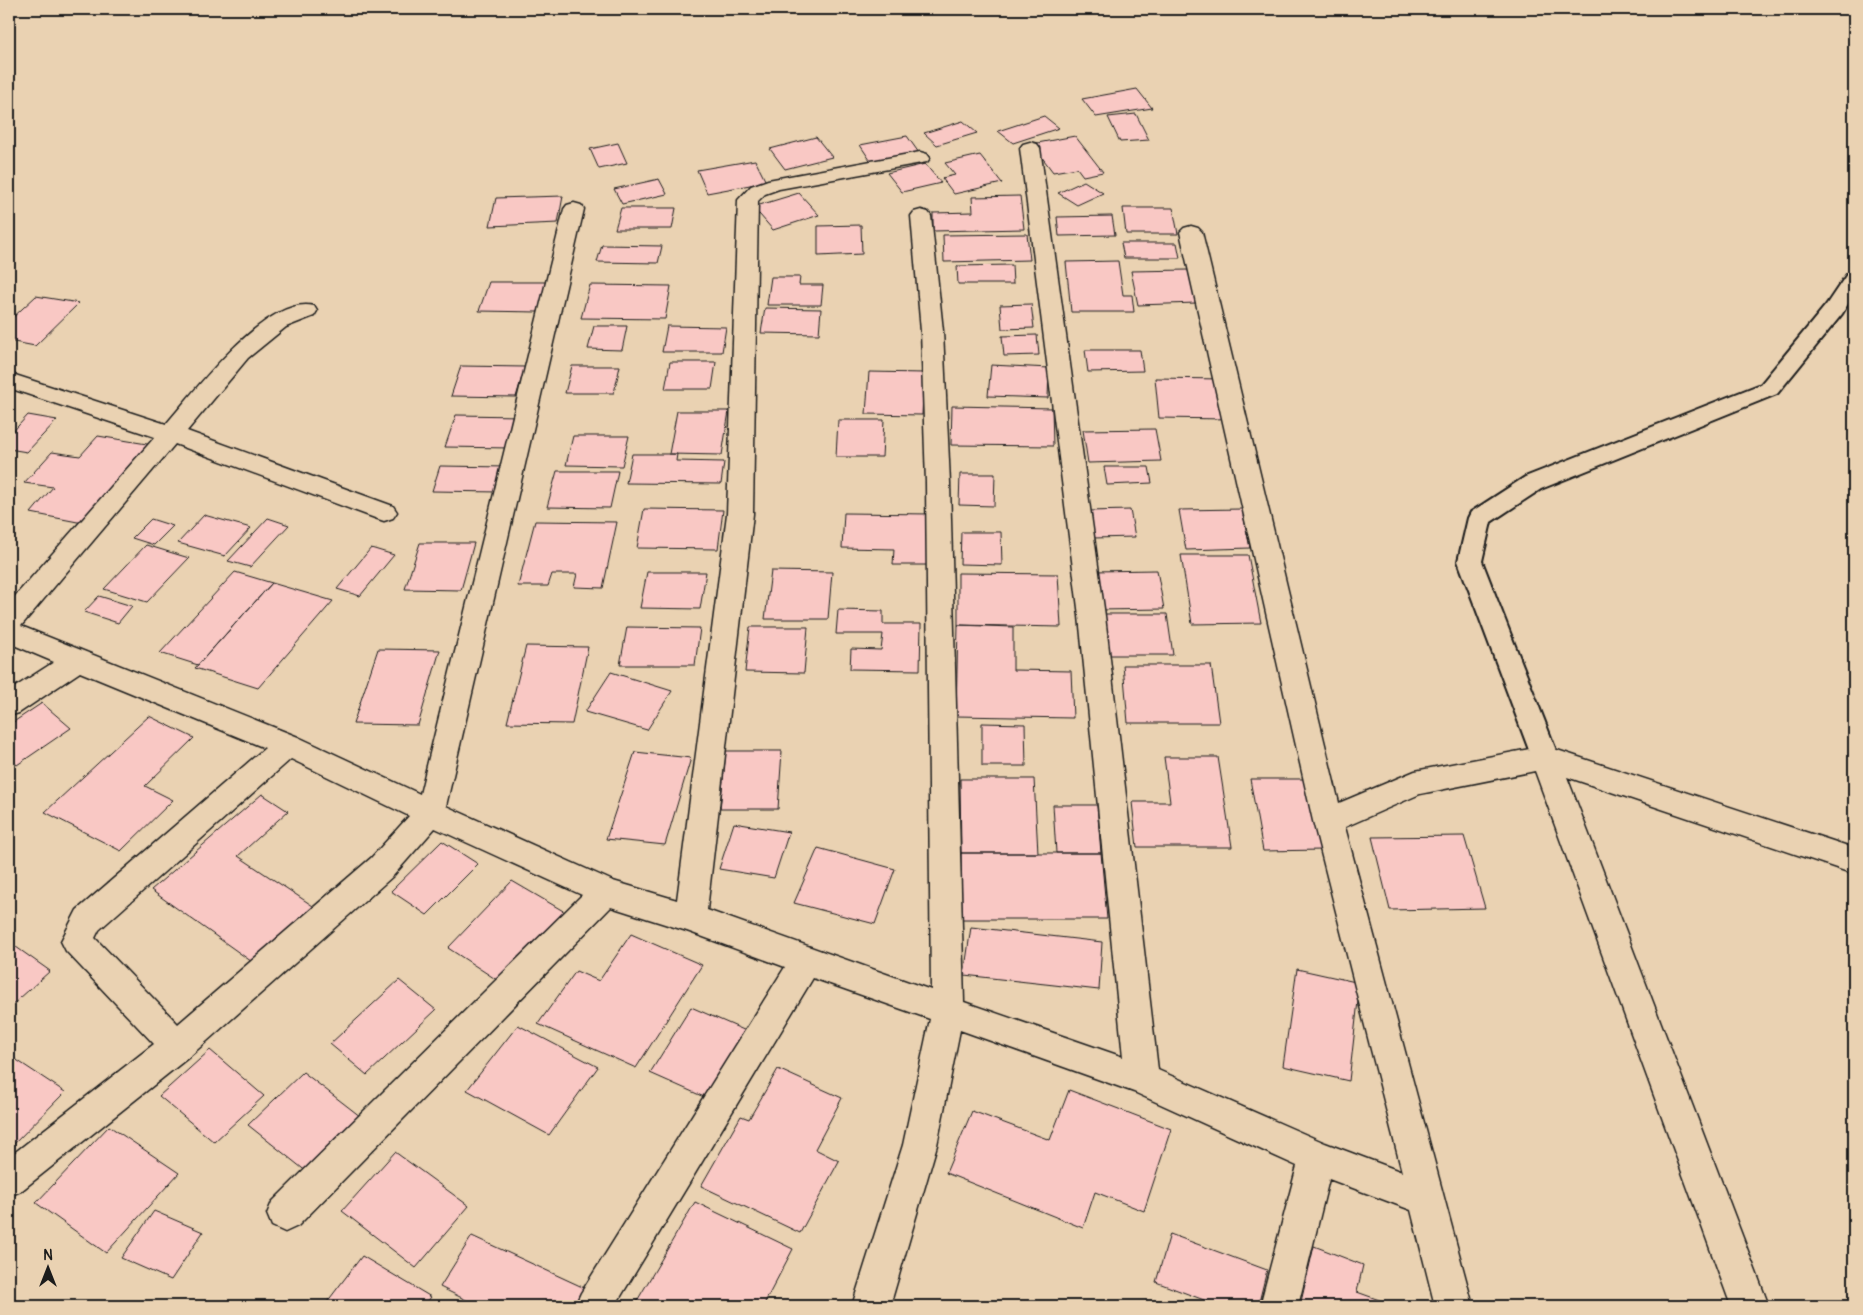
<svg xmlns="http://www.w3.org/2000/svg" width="1863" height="1315" font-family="Pangolin,sans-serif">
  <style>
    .building { fill: #f9c8c4; stroke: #1c1c1c }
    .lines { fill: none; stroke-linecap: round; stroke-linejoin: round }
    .lane-casing { stroke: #1c1c1c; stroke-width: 4 }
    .street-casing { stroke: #1c1c1c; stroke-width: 3 }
    .lane { fill: #ead2b2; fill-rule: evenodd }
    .street { fill: #ead2b2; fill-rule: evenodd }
  </style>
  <rect width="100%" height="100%" fill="#ead2b2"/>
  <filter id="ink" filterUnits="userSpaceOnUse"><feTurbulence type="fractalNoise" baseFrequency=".02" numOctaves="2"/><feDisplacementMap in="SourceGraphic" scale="10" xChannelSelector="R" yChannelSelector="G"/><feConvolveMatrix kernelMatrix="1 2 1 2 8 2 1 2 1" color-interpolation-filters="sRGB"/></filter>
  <g filter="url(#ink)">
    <path class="building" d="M1137 89 1152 108 1096 117 1082 99Z
      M1136 114 1149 140 1120 142 1108 117Z
      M1044 116 1059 128 1013 143 998 131Z
      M963 121 977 133 937 145 924 133Z
      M907 136 919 153 872 163 860 145Z
      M1075 136 1103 172 1083 176 1077 168 1053 172 1032 144Z
      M816 137 832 157 785 169 770 149Z
      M618 143 627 163 599 169 590 149Z
      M980 155 1002 183 954 194 942 178 955 175 945 163Z
      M755 160 766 182 707 193 697 170Z
      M925 164 941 183 902 192 887 173Z
      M659 179 667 194 622 204 614 189Z
      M1084 181 1103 193 1077 205 1058 193Z
      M799 193 819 215 773 230 753 207Z
      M563 196 558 223 490 226 496 198Z
      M1020 196 1024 229 933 231V213L973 212 972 197Z
      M621 208H676L672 229H615Z
      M1123 208H1173L1178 234H1126Z
      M1112 216 1115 235 1059 236 1057 217Z
      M861 225 862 254 818 256V226Z
      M1027 234 1030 260 944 262 943 235Z
      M1121 243H1177L1180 258H1124Z
      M602 245 662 246 658 263 597 262Z
      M1118 261 1123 295H1132L1134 312H1071L1066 262Z
      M1012 265 1013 284H958L957 266Z
      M1188 270 1196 303 1138 305 1131 271Z
      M771 277H800L799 285H823L821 305H767Z
      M489 282H547L538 312 479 311Z
      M590 285 671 286 665 319 581 318Z
      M36 296 79 303 35 346 9 341V321Z
      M1031 304 1034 328 1002 329 1000 305Z
      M765 308 821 309 819 334 761 333Z
      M594 326H627L622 350 588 349Z
      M667 326 726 327 722 352H662Z
      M1037 335 1039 355 1004 356 1002 336Z
      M1085 350H1140L1143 371 1088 372Z
      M670 362H716L712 389H665Z
      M991 365 1049 368 1048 398 988 396Z
      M461 366 525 367 516 397 451 396Z
      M572 366H620L614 393H565Z
      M869 372 924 373 922 415 866 414Z
      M1155 378 1221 379 1227 419 1159 418Z
      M952 406 1052 408 1053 446 951 445Z
      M677 411H729L722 455 669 454Z
      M28 415 57 420 27 452 9 449V436Z
      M456 415 521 416 511 448 445 447Z
      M838 420H884L882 457H836Z
      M1155 429 1161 461 1088 463 1083 430Z
      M98 436 153 445 88 524 31 513 53 487 24 483 52 452 80 456Z
      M573 436H629L622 466 566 465Z
      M632 454H677L676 461 724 462 721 484 626 483Z
      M440 466 507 467 500 492 432 491Z
      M1104 467H1149L1152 483 1107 485Z
      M557 471H618L610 508 547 507Z
      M960 474H995L994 506 959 505Z
      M644 509 723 510 718 549 637 548Z
      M1242 509 1250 548 1186 550 1179 510Z
      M1130 510 1135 537 1093 538 1089 511Z
      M844 513 930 514 929 565H893L894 549 842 548Z
      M204 515 251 528 225 556 178 543Z
      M268 518 289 525 250 567 228 561Z
      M151 519 173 526 154 545 132 538Z
      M535 521 617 522 603 588 574 587 577 574H552L548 586H518Z
      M961 532H1001L1002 565 960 564Z
      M420 543H474L461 590 405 589Z
      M146 545 189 558 147 602 104 589Z
      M371 548 394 555 360 596 337 589Z
      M1181 555H1248L1261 623 1192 624Z
      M1157 570 1164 609 1099 610 1094 571Z
      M771 571 832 572 828 619H765Z
      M235 572 272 583 198 665 160 653Z
      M647 572H706L700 609 640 608Z
      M958 573 1058 574 1061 627 958 625Z
      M272 583 333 601 258 688 195 668Z
      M99 596 132 606 118 623 84 612Z
      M838 610 883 611V624H921L920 670 850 669 851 649 881 650 883 634H836Z
      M1103 614H1167L1173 655H1107Z
      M958 625 1013 627V670L1071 671 1073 718 956 716Z
      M627 627 700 628 695 665H620Z
      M750 627H808L804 673 745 672Z
      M526 646 588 647 572 724 507 723Z
      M378 649 440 650 418 725 353 724Z
      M1123 665H1211L1219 723H1128Z
      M611 672 672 691 647 730 585 712Z
      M42 703 71 728 17 765 9 758V725Z
      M149 716 194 738 145 786 173 800 121 851 45 812Z
      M982 723 1025 724 1026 766H982Z
      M726 751H782L778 809H720Z
      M635 752 691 758 665 845 606 839Z
      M1164 757H1218L1232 847H1137L1132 802H1170Z
      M960 779H1034L1038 853H961Z
      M1250 779H1307L1322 850 1263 851Z
      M262 794 288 811 238 856 316 908 255 964 151 890Z
      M1053 805H1097L1101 853H1056Z
      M734 823 789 832 774 878 719 869Z
      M1464 836 1485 908 1390 910 1372 837Z
      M442 841 478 864 427 915 391 891Z
      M818 848 895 869 875 924 794 903Z
      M961 853H1101L1107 919H962Z
      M512 881 565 912 500 982 448 948Z
      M971 927 1102 942 1099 990 964 975Z
      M631 934 702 965 636 1068 538 1024 576 971 599 981Z
      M9 942 50 971 9 1008Z
      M1297 969 1360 983 1349 1081 1283 1066Z
      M399 980 436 1010 367 1075 330 1044Z
      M691 1007 753 1034 713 1101 650 1073Z
      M518 1025 598 1067 549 1135 467 1090Z
      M210 1050 264 1096 214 1142 159 1096Z
      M9 1055 65 1092 9 1149Z
      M778 1069 842 1098 815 1149 839 1161 800 1233 701 1186 741 1116 749 1119Z
      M303 1072 365 1120 312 1176 248 1125Z
      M1069 1090 1171 1129 1144 1211 1095 1192 1083 1228 946 1173 972 1111 1050 1140Z
      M109 1126 179 1173 106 1253 36 1203Z
      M395 1152 469 1206 416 1268 342 1211Z
      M695 1202 793 1249 763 1306H729L720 1302 717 1306H634Z
      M154 1211 203 1232 171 1280 121 1258Z
      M1170 1234 1267 1270 1258 1306H1220L1156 1282Z
      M472 1236 591 1291 582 1306H478L440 1287Z
      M1314 1246 1363 1265 1357 1292 1396 1306H1300Z
      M362 1256 431 1297 424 1306H324Z"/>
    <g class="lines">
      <defs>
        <path id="lane" d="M1854 272V294L1842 314 1777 394 1541 489 1491 522 1482 561 1559 758 1555 766 1545 769 1535 766 1458 561 1468 518 1471 512 1525 477 1761 384 1826 305 1847 274Z"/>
        <path id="street" d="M1030 142 1037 144 1040 148 1105 616 1158 1070 1325 1143 1402 1172 1313 821 1180 232 1184 228 1191 226 1198 228 1202 232 1339 803 1415 771 1545 746 1854 848V874L1567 777 1769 1306H1731L1535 771 1420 794 1345 827 1473 1306H1435L1411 1210 1329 1179 1298 1306H1260L1297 1166 1134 1092 960 1030 937 1145 890 1306H852L903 1145 930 1019 813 978 615 1306H575L581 1293 785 967 687 931 611 907 298 1226 285 1232 272 1226 267 1214 272 1202 582 895 435 828 393 876 189 1057 21 1191 9 1196V1157L154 1044 66 951 61 941 77 910 265 748 80 672 19 713 9 716V691L54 662 9 643V603L155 437 9 388V373L166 424C194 392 267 294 314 306L317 311 314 316 286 327 248 358 187 431 393 506 397 512 393 518 384 521 375 518 175 444 21 626 298 737 420 794 564 209 567 205 574 203 581 205 584 209 446 806 613 881 677 900 727 514 738 200 751 186 768 180 920 152 927 154 930 158 927 162 779 189 765 194 758 201 753 514 707 910 931 990 926 483 921 331 911 216 914 212 921 210 928 212 931 216 943 331 950 483 964 1002 1123 1057 1079 616 1020 148 1023 144ZM291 759 409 816 371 858 178 1024 95 938 99 930Z"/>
      </defs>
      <use href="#lane" class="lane-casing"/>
      <use href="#street" class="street-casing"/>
      <use href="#lane" class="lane"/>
      <use href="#street" class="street"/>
    </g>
  </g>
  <rect width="1863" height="1315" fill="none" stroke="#ead2b2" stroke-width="30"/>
  <rect x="15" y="15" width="1833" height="1285" fill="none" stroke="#1c1c1c" stroke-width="2" filter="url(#ink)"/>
  <g transform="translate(48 1268)" stroke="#ead2b2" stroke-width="4" paint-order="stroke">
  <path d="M0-4L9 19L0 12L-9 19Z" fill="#1c1c1c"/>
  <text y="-8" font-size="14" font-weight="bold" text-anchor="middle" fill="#1c1c1c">N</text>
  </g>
</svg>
